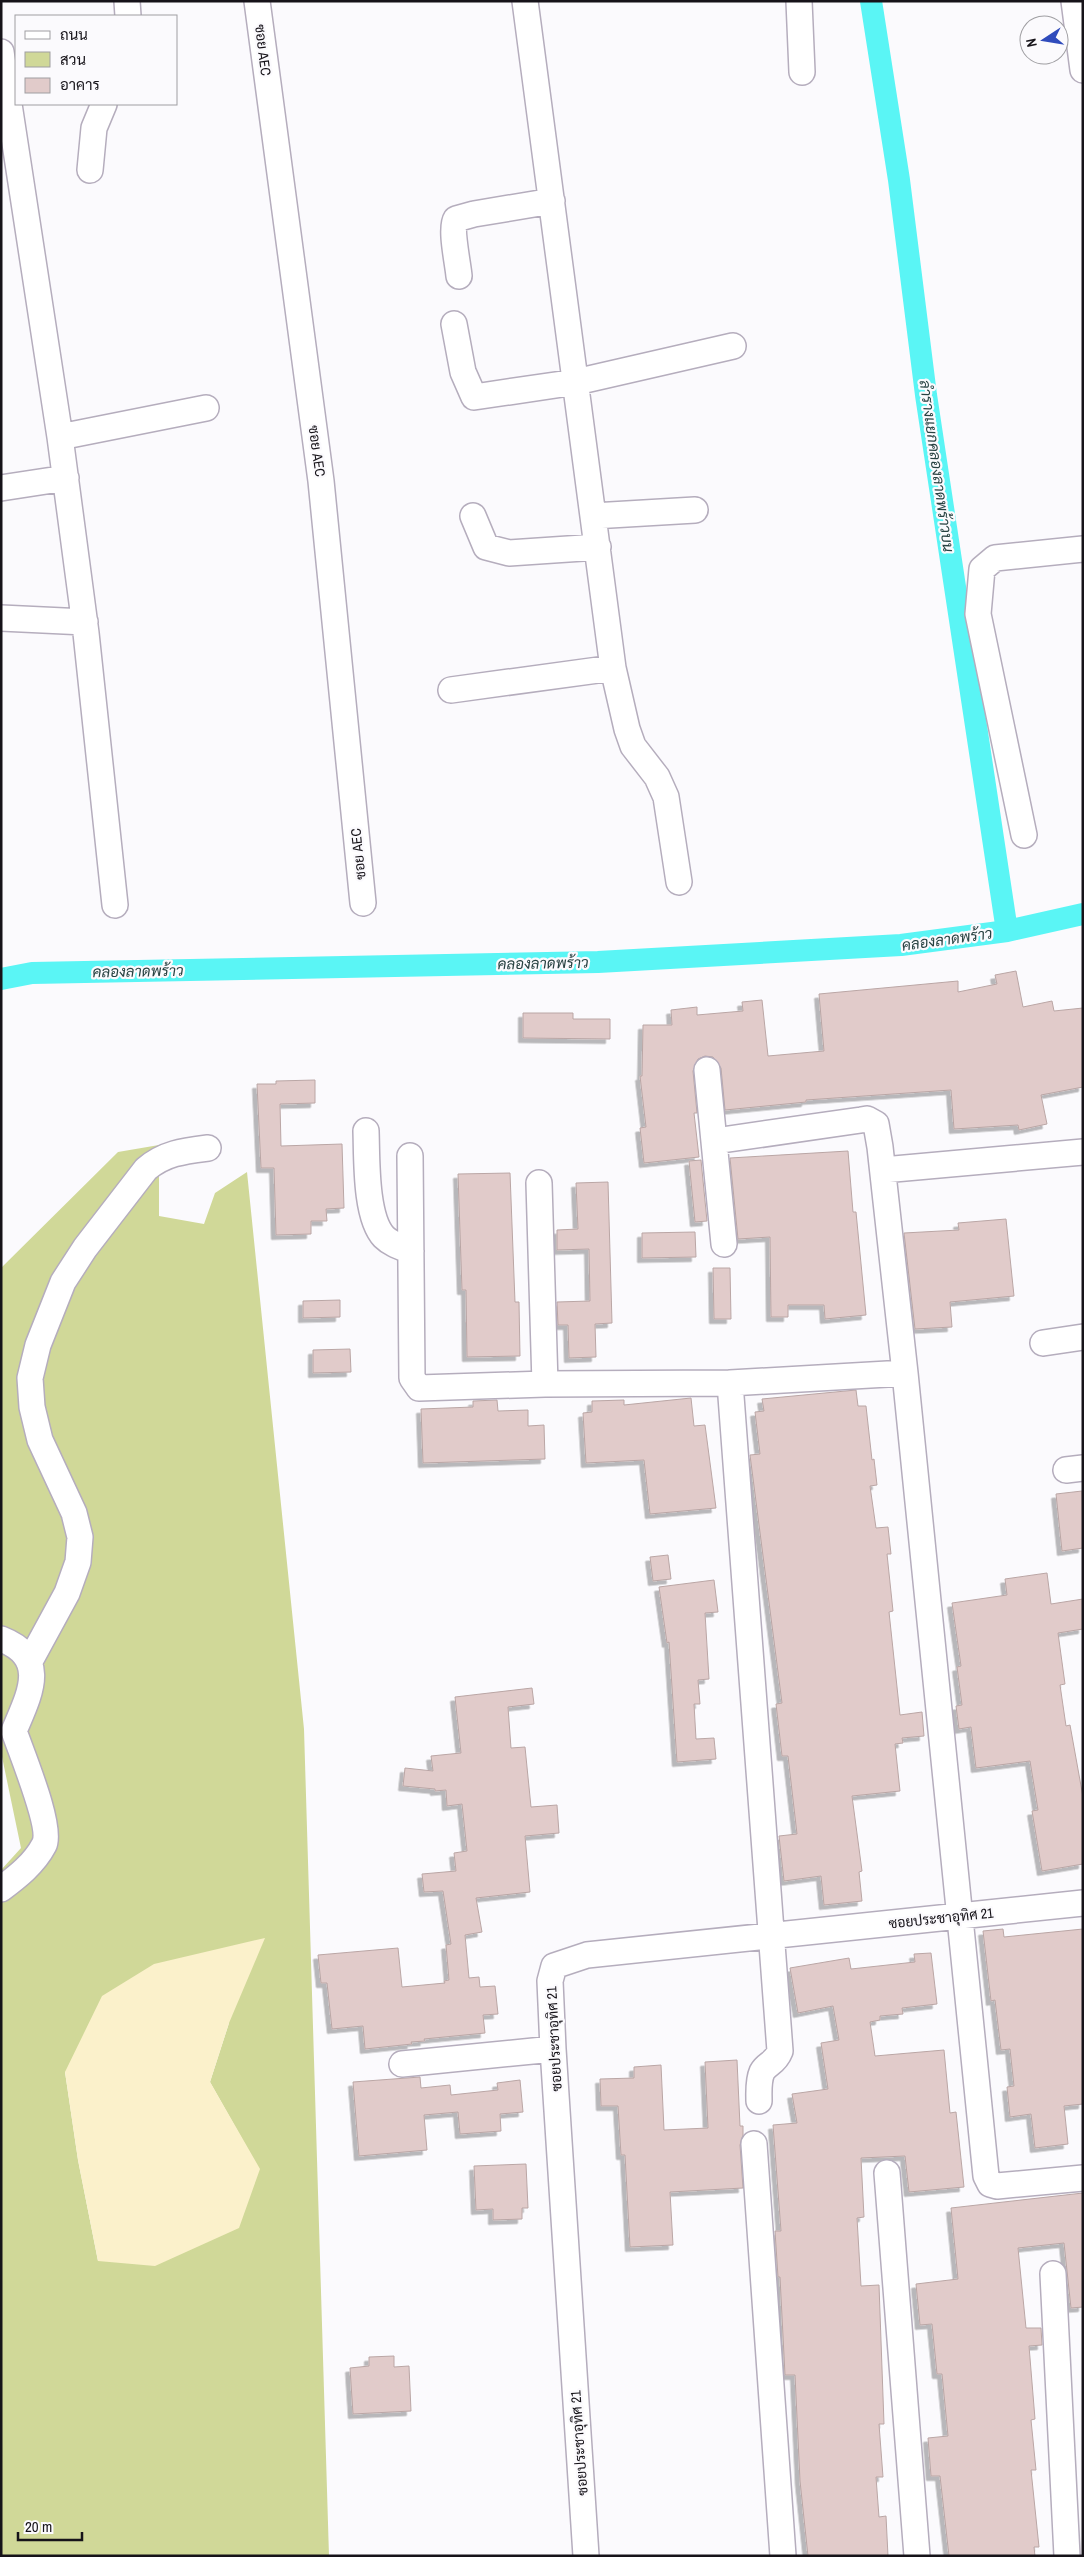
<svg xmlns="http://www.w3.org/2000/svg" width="1084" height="2557" font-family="'Archivo Narrow',Sarabun,sans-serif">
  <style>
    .green { fill: #d0d898; fill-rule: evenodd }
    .sand { fill: #fbf1cb }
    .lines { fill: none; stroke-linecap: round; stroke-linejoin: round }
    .canal { stroke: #5af5f5; stroke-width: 22 }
    .building { fill: #e1cbca; stroke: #baa6a5; filter: url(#shadow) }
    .minor-casing { stroke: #b5adbd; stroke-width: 28 }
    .minor { stroke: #fff; stroke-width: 25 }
    .labels { text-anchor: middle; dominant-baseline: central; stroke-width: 4.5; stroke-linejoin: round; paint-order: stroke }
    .street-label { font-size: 14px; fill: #161319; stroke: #fbfafd }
    .water-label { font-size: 15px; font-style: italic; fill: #284242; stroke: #fbfafd }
  </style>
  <defs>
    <filter id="shadow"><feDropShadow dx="-4.5" dy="4.5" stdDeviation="0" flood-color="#0004"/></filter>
  </defs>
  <rect width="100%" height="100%" fill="#fbfafd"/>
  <path class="green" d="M159 1145V1216L204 1224 215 1193 247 1172 304 1729 329 2556H1V1870L21 1848 1 1752V1268L118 1152ZM229 2023 210 2082 259 2169 98 2261 78 2160 65 2072Z"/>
  <path class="sand" d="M265 1938 229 2023 210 2082 260 2169 239 2228 155 2266 98 2261 78 2160 65 2072 102 1996 154 1964Z"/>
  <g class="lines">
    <path class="canal" d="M871 1 899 180 926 395 1007 931
      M1 979 32 973 598 962 901 945 1007 931 1083 914"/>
  </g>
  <path class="building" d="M1016 971 1023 1007 1052 1001 1054 1011 1083 1008V1087L1041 1095 1047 1124 1019 1130 1018 1125 954 1129 951 1090 806 1100V1102L725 1110 721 1068 713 1057 705 1056 698 1059 693 1071 697 1113H694L699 1157 644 1163 640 1128 646 1127 640 1076H642L643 1025H672L671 1010 697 1007V1015L743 1011 742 1002 762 1000 768 1056 824 1051 819 994 958 981V992L997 984 995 975Z
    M523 1013H573V1019H610V1039L523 1038Z
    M315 1080V1103L280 1104 281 1146 342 1144 344 1208 326 1209 327 1221H311V1234L276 1235 274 1168H261L257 1084H276V1081Z
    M848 1151 853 1212H856L866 1315 825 1319 824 1305H788V1317H771L770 1237 738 1239 730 1158Z
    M701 1160 707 1221 695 1222 689 1161Z
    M510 1173 515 1302H519L520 1356 467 1357 466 1290H462L458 1174Z
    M608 1182 612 1323 595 1324 596 1357 569 1358 568 1325H558L557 1302 590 1301 589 1249 557 1250V1230L578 1229 576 1183Z
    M1006 1219 1014 1296 950 1302 952 1327 915 1329 904 1233 959 1230 958 1223Z
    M695 1232 696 1257 642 1258V1233Z
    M713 1268H730L731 1319H714Z
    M340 1300V1317L303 1318V1301Z
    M350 1349 351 1372 313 1373V1350Z
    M856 1390 858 1406H866L872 1460 874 1459 877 1485 870 1486 876 1528 888 1527 891 1554H887L893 1611 889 1612 900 1715 922 1712 924 1736 902 1738 903 1743 895 1744 900 1791 852 1796 862 1871 859 1872 862 1901 824 1905 821 1876 784 1881 779 1836 797 1834 788 1756H782L776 1704 782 1703 750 1455 760 1454 755 1412 764 1411 762 1399Z
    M691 1398 694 1426 705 1425 716 1508 650 1514 644 1460 586 1463 583 1413 592 1412V1401L624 1400V1405Z
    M497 1400 498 1411 528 1410V1426L544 1425 545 1459 423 1463 421 1409 473 1407V1401Z
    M1082 1491 1083 1548 1062 1551 1056 1494Z
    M668 1555 671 1579 653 1581 650 1557Z
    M1047 1573 1051 1604 1083 1599V1629L1058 1633 1065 1684 1060 1685 1066 1726 1070 1725 1083 1797V1864L1042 1871 1032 1811 1038 1810 1030 1761 976 1768 971 1727 959 1729 956 1706 962 1705 957 1667 961 1666 952 1603 1007 1595 1005 1579Z
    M714 1580 718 1612 705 1613 709 1679 698 1680 700 1704H694L696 1739 714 1738 716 1759 677 1762 669 1642 667 1643 659 1587Z
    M532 1688 534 1704 508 1707 511 1748 525 1747 531 1807 557 1805 559 1833 525 1836 530 1892 476 1898 482 1932 465 1935 469 1978 479 1977 480 1987 495 1986 498 2014 483 2015 485 2033 424 2039 425 2041 411 2042 412 2044 365 2049 363 2026 332 2029 327 1983H321L318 1955 398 1948 402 1987 445 1983 444 1981 449 1980 446 1945 451 1944 443 1891 424 1892 422 1874 456 1871 454 1853 467 1851 462 1804 447 1806 446 1790 435 1791V1789L403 1786 405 1768 433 1771 431 1756 461 1753 455 1697Z
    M1003 1929 1004 1937 1083 1929V2104L1064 2106 1068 2144 1035 2148 1031 2114 1010 2117 1007 2087 1014 2086 1010 2049 1001 2050 995 2000 991 2001 983 1931Z
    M931 1953 937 2004 902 2008 903 2014 880 2016V2020L870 2022 875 2056 944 2050 950 2113 956 2112 964 2187 909 2192 905 2156 861 2158 864 2217 857 2218 861 2286 879 2285 884 2424H879L883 2477H876L879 2517 886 2516 888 2556H808L800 2481 795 2375H785L780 2277H778L775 2231H781L773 2125 797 2123 792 2094 828 2089 821 2043 839 2040 833 2006 798 2013 790 1968 849 1958 851 1969 915 1962 914 1954Z
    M737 2060 740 2126H743V2135L740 2145 743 2188 670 2192 673 2245 630 2247 625 2155H621L618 2106H601L600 2079 634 2078V2067L661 2065 664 2130 708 2128 705 2062Z
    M420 2077 421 2088 450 2085 451 2095 498 2090 497 2083 520 2080 523 2112 500 2114 501 2131 460 2134 458 2112 424 2115 427 2150 359 2156 353 2082Z
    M526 2164 528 2208H522V2219L493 2220V2209L476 2210 474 2166Z
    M1083 2193V2307L1071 2308 1064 2243 1018 2248 1026 2328H1041L1042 2345 1029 2346 1035 2419 1031 2420 1036 2470H1031L1039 2547H1034L1035 2556H949L940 2476H931L928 2438 948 2436 942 2374H937L932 2324 920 2325 916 2284 958 2279 951 2208Z
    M394 2356V2367L409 2366 411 2411 353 2414 350 2368 369 2366V2357Z"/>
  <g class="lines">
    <defs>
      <path id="minor" d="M127 1 128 16
        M257 1 321 481 363 903
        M525 1 613 668 627 729 633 746 657 777 666 797 679 882
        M799 1 802 72
        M1074 1 1083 70
        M1 52 60 437 86 633 115 905
        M90 170 94 128 104 104
        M459 276C458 264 450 228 456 219L474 214 552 201
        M454 324 463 372 474 397 576 382 733 346
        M60 437 206 408
        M1 488 66 478
        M473 516 486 547 509 553 598 547
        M593 516 695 510
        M1 618 85 622
        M451 690 613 668
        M1024 835 978 614 982 569 995 558 1083 549
        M707 1070 724 1244
        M366 1131C367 1158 365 1217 384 1237 391 1244 401 1247 411 1251
        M715 1141 861 1120 867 1119 876 1124 880 1147 905 1373
        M410 1156 412 1378 419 1388 545 1384 730 1383 905 1373 986 2176 990 2184 997 2186 1083 2178
        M883 1170 1083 1152
        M539 1183 545 1384
        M1043 1343 1083 1337
        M730 1383 780 2051C775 2064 767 2063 762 2072 758 2081 759 2092 759 2101
        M1066 1470 1083 1468
        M1 1639C50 1658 29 1695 14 1731 21 1752 53 1828 44 1845 34 1864 17 1877 1 1889
        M30 1661 67 1593 78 1562 80 1537 74 1513 40 1440 32 1407 30 1378 38 1345 63 1282 85 1248 146 1169C165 1153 184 1151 208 1148
        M402 2064 553 2049
        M754 2144 783 2556
        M887 2173 917 2556
        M1053 2274 1067 2556
        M586 2556 553 2049 550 1981 554 1966 587 1955 1083 1903"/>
    </defs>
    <use href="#minor" class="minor-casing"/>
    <use href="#minor" class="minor"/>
  </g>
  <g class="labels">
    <g class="street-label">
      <text transform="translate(263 50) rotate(83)">ซอย AEC</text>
      <text transform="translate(317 451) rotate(82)">ซอย AEC</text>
      <text transform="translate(358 854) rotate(-96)">ซอย AEC</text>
      <text transform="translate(941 1918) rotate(-6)">ซอยประชาอุทิศ 21</text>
      <text transform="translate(554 2039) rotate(-93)">ซอยประชาอุทิศ 21</text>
      <text transform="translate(579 2443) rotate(-94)">ซอยประชาอุทิศ 21</text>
    </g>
    <g class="water-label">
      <text transform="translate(937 466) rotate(82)">ลำรางแยกคลองลาดพร้าวบน</text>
      <text transform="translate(947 939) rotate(-8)">คลองลาดพร้าว</text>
      <text transform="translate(543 963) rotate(-1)">คลองลาดพร้าว</text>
      <text transform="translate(138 971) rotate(-1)">คลองลาดพร้าว</text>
    </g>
  </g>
  <rect width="1084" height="2557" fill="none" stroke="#161319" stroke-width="5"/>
  <rect x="15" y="15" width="162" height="90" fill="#fbfafd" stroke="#9f9ea2"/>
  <rect x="25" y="31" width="25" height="8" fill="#ffffff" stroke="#9f9ea2"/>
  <text x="60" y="40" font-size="15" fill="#161319">ถนน</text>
  <rect x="25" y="52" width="25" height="15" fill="#d0d898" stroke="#9f9ea2"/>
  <text x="60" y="65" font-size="15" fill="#161319">สวน</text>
  <rect x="25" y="78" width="25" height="15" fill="#e1cbca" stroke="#9f9ea2"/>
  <text x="60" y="90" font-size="15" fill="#161319">อาคาร</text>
  <g transform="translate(1044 40) rotate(258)"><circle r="24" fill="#fbfafd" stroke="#9f9ea2"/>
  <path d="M0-4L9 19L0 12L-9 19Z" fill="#2f4bbc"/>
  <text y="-8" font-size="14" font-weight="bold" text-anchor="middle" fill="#161319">N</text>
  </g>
  <path d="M18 2532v8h64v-8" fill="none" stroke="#161319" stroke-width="2.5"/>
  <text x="25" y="2532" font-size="15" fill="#161319" stroke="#fbfafd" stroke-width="4" paint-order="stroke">20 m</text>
</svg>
